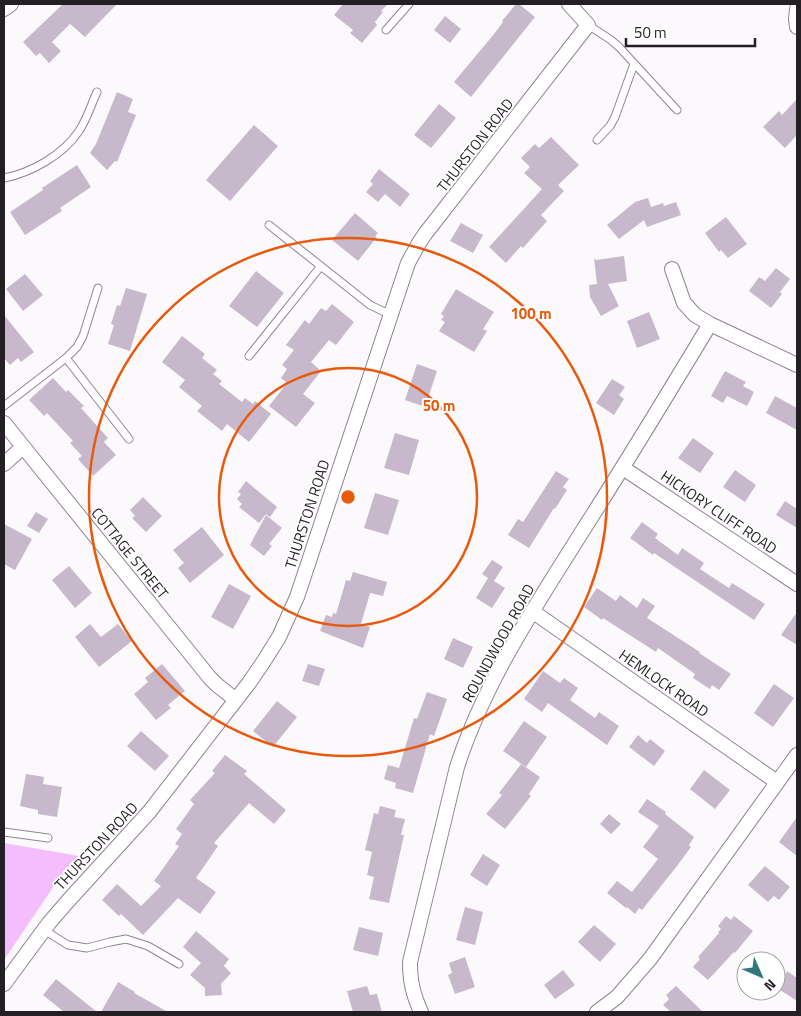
<svg xmlns="http://www.w3.org/2000/svg" width="801" height="1016" font-family="'Titillium Web',sans-serif">
  <style>
    .green { fill: #f4bdfd }
    .building { fill: #c8b8cb }
    .lines { fill: none; stroke-linecap: round; stroke-linejoin: round }
    .lane-casing { stroke: #928294; stroke-width: 9 }
    .street-casing { stroke: #928294; stroke-width: 16 }
    .lane { stroke: #fff; stroke-width: 7 }
    .street { stroke: #fff; stroke-width: 14 }
    .ring { fill: none; stroke: #e8590c; stroke-width: 2.5 }
    .labels { text-anchor: middle; dominant-baseline: central; stroke-width: 4; stroke-linejoin: round; paint-order: stroke }
    .street-label { font-size: 15px; fill: #241e25; stroke: #fff }
    .centre { fill: #e8590c; stroke: #fff; stroke-width: 2.5 }
    .ring-label { font-size: 15px; text-anchor: middle; font-weight: bold; fill: #e8590c; stroke: #fff; stroke-width: 4; stroke-linejoin: round; paint-order: stroke }
  </style>
  <rect width="100%" height="100%" fill="#fcf9fd"/>
  <path class="green" d="M4 843 79 856 54 886 4 960Z"/>
  <path class="building" d="M63 4H117L85 37 70 24 52 42 61 51 49 63 40 53 36 56 23 42Z
    M343 4H388L381 11 383 12 375 22 377 25 362 43 350 33 353 30 334 15Z
    M516 4H519L535 17 471 97 454 82 494 34 503 22 502 21Z
    M445 16 461 29 450 43 434 30Z
    M117 92 133 99 128 112 136 115 117 162 115 161 107 170 90 153 96 144Z
    M797 99V135L785 148 763 127 779 111 782 115Z
    M439 104 456 118 431 148 414 135Z
    M254 125 278 146 230 201 206 180Z
    M551 137 579 165 558 185 564 191 541 215 547 221 523 248 521 246 506 263 489 247 542 189 524 173 530 167 521 158 535 144 539 148Z
    M77 165 91 187 60 208 62 211 25 235 10 212 43 190 42 188Z
    M379 169 410 194 400 207 385 194 378 202 366 192 373 184 370 181Z
    M648 198 651 207 663 203 664 206 676 202 681 215 647 227 644 220 619 239 607 225 635 202Z
    M355 213 378 233 375 236 377 237 358 261 332 240Z
    M726 217 747 244 728 258 721 250 719 252 705 233Z
    M461 223 483 235 473 253 450 241Z
    M624 256 627 281 608 284 619 306 601 316 590 297 589 285 597 284 594 258 596 260Z
    M776 268 790 279 780 292 782 294 771 308 749 291 759 277 765 281Z
    M256 271 284 293 257 327 229 306Z
    M25 274 43 295 23 311 6 289Z
    M126 288 147 294 130 351 108 344 114 325 111 324 117 305 120 306Z
    M456 289 494 312 483 329 487 331 474 352 439 331 445 322 441 320 444 316 441 314Z
    M332 304 354 322 336 345 329 340 311 362 321 371 303 394 315 403 296 427 269 406 287 383 281 378 287 369 282 365 294 350 286 345 305 320 309 324 321 308 326 311Z
    M649 312 660 339 637 348 627 321Z
    M4 315 34 352 21 362 18 358 10 365 4 358Z
    M182 336 205 354 202 358 217 370 213 374 222 381 219 384 242 402 245 398 253 404 255 401 271 414 249 442 227 424 222 431 197 411 202 406 179 387 185 380 162 362Z
    M417 364 437 371 425 407 405 400Z
    M725 371 746 382 743 386 754 392 747 406 727 396 723 403 711 396Z
    M53 378 66 392 68 390 84 406 81 408 108 438 104 442 116 455 93 476 78 459 82 456 70 443 73 441 47 413 44 416 29 400Z
    M612 379 625 387 619 395 624 399 614 415 596 403Z
    M775 396 797 408V430L766 413Z
    M395 433 419 440 409 475 384 468Z
    M693 438 714 453 700 473 678 458Z
    M735 470 756 485 745 502 723 487Z
    M556 471 569 479 563 487 567 490 555 509 554 508 529 548 508 535 518 519 523 522Z
    M246 481 277 507 270 517 266 514 259 523 239 507 242 504 237 499 241 494 238 492Z
    M375 493 399 500 388 535 364 528Z
    M143 497 162 516 146 532 132 518 135 516 130 510Z
    M785 501 797 509V528L776 515Z
    M36 512 48 519 39 533 27 526Z
    M266 515 282 528 269 544 272 546 264 556 250 545Z
    M642 522 658 534 655 538 678 555 682 548 704 563 700 569 729 588 732 583 765 604 754 620 654 553 653 555 630 538Z
    M4 524 32 539 15 570 4 564Z
    M202 527 224 555 190 583 178 568 184 563 173 550Z
    M492 560 503 567 494 581 505 588 492 608 476 598 488 578 482 574Z
    M69 566 92 593 75 608 52 580Z
    M353 572 387 582 383 596 370 593 361 624 370 627 363 648 320 631 326 615 332 617 333 613 336 614 346 580 350 581Z
    M229 584 251 596 233 629 211 617Z
    M597 588 616 601 620 595 637 608 643 598 655 606 647 618 700 652 699 653 731 674 719 690 712 685 710 689 693 678 695 674 658 648 656 652 603 618 602 620 584 607Z
    M797 612V645L781 635Z
    M90 624 101 637 118 624 132 641 99 667 75 637Z
    M453 638 473 647 463 668 444 659Z
    M162 664 185 691 168 705 171 708 156 720 134 694 148 682 145 678Z
    M308 664 325 669 319 686 302 681Z
    M543 671 560 683 564 678 578 688 570 700 595 718 599 712 619 726 607 745 548 703 542 712 524 699Z
    M774 684 794 698 773 727 754 713Z
    M427 692 447 699 434 736 430 734 413 793 395 788 396 783 384 779 388 765 399 768 414 718 417 719Z
    M277 701 297 717 273 747 253 731Z
    M524 721 547 737 526 767 503 751Z
    M141 731 169 756 155 771 127 746Z
    M638 735 647 743 650 739 665 751 654 766 629 747Z
    M225 755 247 771 244 774 286 810 274 824 249 803 214 843 218 846 196 878 216 892 200 914 178 898 143 935 121 914 119 916 102 900 117 884 141 906 161 886 154 881 179 846 175 844 182 834 176 829 194 804 190 800 215 773 212 771Z
    M521 764 540 777 529 794 531 796 505 829 486 814 502 795 499 793Z
    M704 770 730 790 715 809 690 789Z
    M26 774 44 777 43 784 62 787 57 817 38 814V810L20 806Z
    M647 799 666 812 665 814 694 837 689 845 691 847 677 866 642 910 639 908 635 914 627 907 626 908 607 893 617 881 632 892 658 859 643 847 659 826 638 812Z
    M380 806 396 810 394 817 405 819 401 835H404L389 903 369 899 374 877 367 875 372 852 365 850 374 813 378 814Z
    M609 814 621 824 611 834 600 824Z
    M797 817V856L779 842Z
    M483 854 500 865 487 886 470 875Z
    M765 866 790 887 779 900 774 896 768 902 748 885Z
    M465 907 483 912 475 945 456 940Z
    M726 916 731 920 734 916 753 931 735 953 734 952 708 980 693 967 700 959 698 957 719 933 718 932 721 929 718 926Z
    M594 925 616 944 600 962 578 942Z
    M359 927 383 933 378 956 353 950Z
    M196 931 229 959 224 966 231 973 221 984 222 995 205 996V988L190 975 201 963 183 947Z
    M465 957 475 987 455 994 448 975 452 973 449 963Z
    M563 970 575 985 555 999 544 985Z
    M787 971 797 978V1001L777 988Z
    M56 979 97 1012H64L43 995Z
    M118 982 135 992 134 993 168 1012H101Z
    M367 986 370 995 377 994 382 1012H353L347 991Z
    M676 986 703 1012H671L663 1005 669 999 666 995Z"/>
  <g class="lines">
    <defs>
      <path id="lane" d="M588 25 611 40 619 47 677 110
        M386 30 409 4
        M597 140 610 126 615 117 634 64
        M4 178C31 173 63 155 79 131 87 119 91 105 97 92
        M269 225 370 305 391 315
        M249 356 321 266
        M66 358 129 439
        M4 406 66 358 77 347 83 336 98 288
        M4 832 48 838
        M44 930 68 945 87 948 110 942 126 939 148 946 179 964"/>
      <path id="street" d="M4 9 11 4
        M797 9 796 19 797 27
        M672 269 684 303 695 315 710 324 797 365
        M4 423 210 678 217 685 236 700
        M4 464 23 447
        M623 468 797 584
        M532 611 777 782
        M4 984 49 923 68 901 150 811 249 683 264 661 279 637 297 597 408 263 419 243 425 234 588 25 569 4
        M421 1012C413 994 410 982 410 962L457 767C485 680 537 604 585 527 628 460 669 392 710 324
        M597 1012 617 997 650 959 797 755"/>
    </defs>
    <use href="#lane" class="lane-casing"/>
    <use href="#street" class="street-casing"/>
    <use href="#lane" class="lane"/>
    <use href="#street" class="street"/>
  </g>
  <g class="ring">
    <circle cx="348" cy="497" r="129"/>
    <circle cx="348" cy="497" r="259"/>
  </g>
  <g class="labels">
    <g class="street-label">
      <text transform="translate(475 145) rotate(-52)">THURSTON ROAD</text>
      <text transform="translate(719 512) rotate(34)">HICKORY CLIFF ROAD</text>
      <text transform="translate(307 514) rotate(-72)">THURSTON ROAD</text>
      <text transform="translate(130 553) rotate(51)">COTTAGE STREET</text>
      <text transform="translate(498 643) rotate(-61)">ROUNDWOOD ROAD</text>
      <text transform="translate(664 683) rotate(35)">HEMLOCK ROAD</text>
      <text transform="translate(96 846) rotate(-47)">THURSTON ROAD</text>
    </g>
  </g>
  <circle cx="348" cy="497" r="8" class="centre"/>
  <g class="ring-label">
    <text x="531" y="319">100 m</text>
    <text x="439" y="411">50 m</text>
  </g>
  <rect width="801" height="1016" fill="none" stroke="#241e25" stroke-width="10"/>
  <g transform="translate(761 976) rotate(135)"><circle r="24" fill="#ffffff" stroke="#a7a5a8"/>
  <path d="M0-4L9 19L0 12L-9 19Z" fill="#2f787c"/>
  <text y="-8" font-size="14" font-weight="bold" text-anchor="middle" fill="#241e25">N</text>
  </g>
  <path d="M626 38v8h129v-8" fill="none" stroke="#241e25" stroke-width="2.5"/>
  <text x="634" y="38" font-size="15" fill="#241e25" stroke="#ffffff" stroke-width="4" paint-order="stroke">50 m</text>
</svg>
